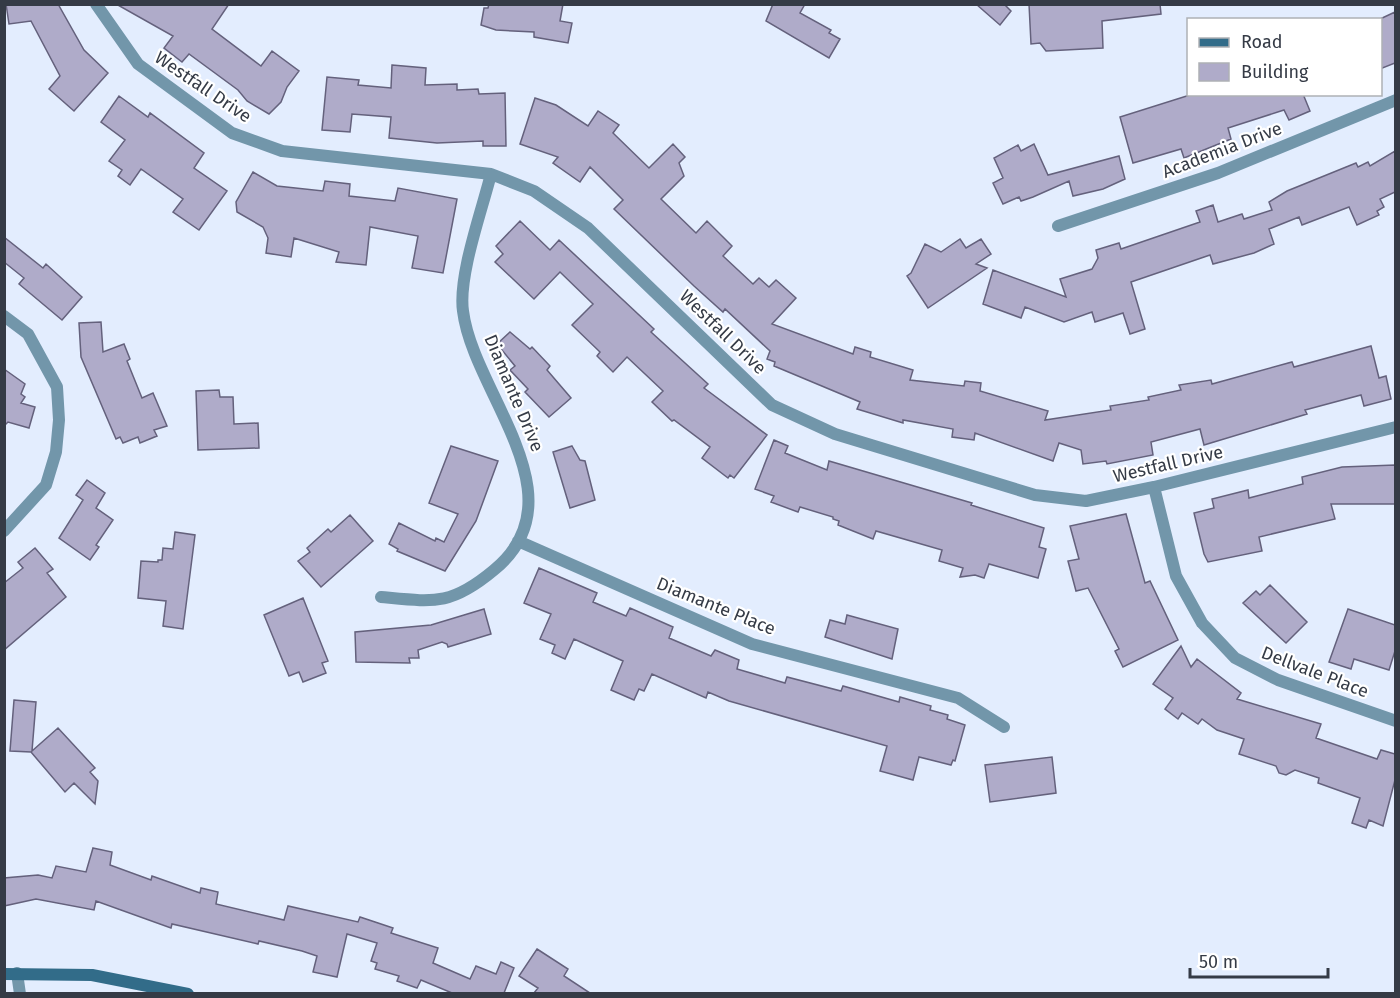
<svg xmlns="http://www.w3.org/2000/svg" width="1400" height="998" font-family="'Fira Sans',sans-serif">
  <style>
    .building { fill: #afabc9; stroke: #64617c; stroke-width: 1.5 }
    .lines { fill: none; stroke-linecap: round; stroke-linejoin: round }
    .street { stroke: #7296aa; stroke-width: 12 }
    .secondary { stroke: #326c89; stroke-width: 12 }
    .labels { text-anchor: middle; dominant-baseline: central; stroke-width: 4.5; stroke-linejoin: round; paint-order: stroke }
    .street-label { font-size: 18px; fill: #353b46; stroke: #fff }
  </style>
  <rect width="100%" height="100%" fill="#e3edfe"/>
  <path class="building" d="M6 4H58L84 50 108 73 74 111 49 89 60 76 31 21 9 24Z
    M116 4H229L212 29 261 66 272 51 299 71 287 87 281 102 269 114 247 101 238 90 189 54 182 62 164 48 173 36Z
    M489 4H563L560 21 572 23 568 43 534 37V32L496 30 481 25 484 8H488Z
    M773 4H805L800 13 831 30 829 33 840 39 829 58 766 21Z
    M976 4H1004L1011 11 1000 25Z
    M1029 4H1160L1161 14 1102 21 1103 48 1046 51 1040 43 1031 44Z
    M1395 12V63L1380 69V19Z
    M392 65 426 68 425 85 457 84V90L478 89 479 94 505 93 506 146H483V141L437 143 389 138 391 117 352 114 350 132 322 130 327 77 359 80 358 85 391 88Z
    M1193 94H1303L1310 111 1289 120 1284 110 1228 128 1231 139 1184 158 1181 149 1133 163 1120 117Z
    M119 96 148 117 150 113 204 153 194 168 227 191 199 230 173 212 183 199 141 169 130 185 118 176 122 170 109 161 125 140 101 122Z
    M535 98 556 105 588 126 598 111 619 125 613 133 649 168 673 144 685 157 679 163 684 176 661 199 696 233 707 221 732 246 723 256 753 284 759 278 769 287 776 280 796 298 772 324 853 354 855 347 871 352 870 357 913 370 910 380 964 386 965 381 981 383 980 391 1048 411 1045 420 1111 410 1110 406 1149 400 1148 397 1181 390 1179 385 1211 380 1212 384 1292 362 1294 367 1371 346 1379 378 1386 376 1391 399 1364 406 1361 395 1305 410 1307 414 1204 445 1200 429 1151 442 1153 455 1107 464 1106 461 1083 464 1081 450 1059 443 1053 461 975 433 974 440 952 437 953 429 903 420V423L857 409 860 402 774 366 775 362 767 359 770 351 725 309 723 312 694 286 614 209 623 200 590 167 580 182 553 163 558 157 520 144Z
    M1034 144 1048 175 1119 156 1125 179 1103 189 1073 196 1069 181 1033 197 1021 201 1019 197 1003 204 993 183 1003 178 994 158 1018 145 1021 151Z
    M1395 151V192L1380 199 1384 207 1377 211 1379 215 1357 225 1349 207 1302 225 1299 217 1269 229 1274 244 1254 253 1213 264 1210 255 1131 282 1145 329 1130 334 1123 313 1095 322 1092 312 1064 322 1025 307 1021 318 983 304 993 270 1066 297 1060 279 1092 269 1098 258 1096 250 1119 243 1121 249 1200 222 1196 211 1213 205 1218 222 1242 214 1244 219 1272 210 1269 202 1287 191 1356 163 1358 167 1368 162 1370 166Z
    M253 172 277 186 323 191 325 181 350 184 349 196 395 201 398 188 457 199 443 273 412 268 418 236 370 227 366 265 336 262 339 252 294 238 291 257 266 253 268 238 263 227 237 212 236 202Z
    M520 221 550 250 559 240 654 329 651 332 708 384 704 388 767 435 734 478 730 475 728 478 702 458 710 447 674 420 672 421 652 402 663 391 627 357 613 372 597 356 600 352 572 325 593 304 560 272 534 299 495 262 503 254 496 246Z
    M4 237 43 268 46 264 82 297 62 320 19 284 24 278 4 262Z
    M960 239 966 248 981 239 991 254 976 264 987 268 928 308 907 276 911 273 925 244 941 252Z
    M101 322 103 352 124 344 130 359 127 361 142 398 153 393 167 426 154 430 157 436 140 443 138 437 123 443 120 437 116 439 81 357 79 323Z
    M510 332 530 349 532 347 550 366 547 370 571 398 549 417 525 392 528 389 510 370 515 366 497 344Z
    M4 369 25 384 21 394 25 397 21 403 35 407 29 428 8 422 4 426Z
    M219 390 220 397H233L234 424 258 423 259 448 198 450 196 391Z
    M774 440 788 446 785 453 827 470 829 461 972 503 971 505 1044 528 1039 547 1046 549 1038 578 989 564 984 578 975 575 960 577 963 568 939 561 942 550 876 531 873 539 838 525 839 521 833 519V517L800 507 798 512 771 502 774 496 755 489Z
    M451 446 498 461 476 521 445 571 397 551 398 549 389 544 399 523 435 541 436 538 444 542 458 514 429 503Z
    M572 446 580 460 585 461 595 500 570 508 553 452Z
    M1395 465V504H1331L1335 519 1259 537 1262 551 1208 562 1204 554 1194 513 1214 508 1212 499 1248 490 1249 498 1303 484 1302 477 1342 467Z
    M87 480 105 493 96 508 113 520 96 545 99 547 90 560 59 538 83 500 76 495Z
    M1126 514 1145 583 1150 581 1178 640 1123 667 1115 651 1119 649 1088 588 1076 591 1068 561 1079 559 1070 526Z
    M350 515 373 541 321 587 298 561 310 552 307 548 328 529 331 532Z
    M175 532 195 535 183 629 163 626 166 601 138 598 141 561 158 562V560H162L163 548 173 549Z
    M35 548 53 569 47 573 66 597 4 650V583L23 568 18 562Z
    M539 568 597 593 593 602 626 616 630 608 673 627 669 638 711 656 715 650 739 660 737 669 785 683 787 677 841 691 843 686 899 702 900 697 931 706 930 710 948 715 947 719 965 725 955 761 953 760 951 765 919 757 913 780 880 771 887 746 729 701 708 692 706 698 652 674 644 691 639 689 634 700 611 690 623 661 574 639 565 659 552 653 555 645 540 639 551 614 524 603Z
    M1270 585 1307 622 1286 643 1243 603 1256 591 1260 595Z
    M303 598 328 661 322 663 326 673 303 682 299 672 289 676 264 615Z
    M484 609 491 634 448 647 447 644 442 642 418 650 419 658H409L410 663 356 662 355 632 431 625Z
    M1348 609 1395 625V651L1389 670 1354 659 1351 669 1329 662Z
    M847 615 898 629 892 659 825 637 830 620 845 624Z
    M1181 646 1191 667 1197 659 1241 693 1237 699 1321 724 1316 738 1377 759 1381 750 1395 754V780L1383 826 1369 820 1366 828 1352 823 1360 798 1318 783 1319 778 1295 770 1286 775 1279 773 1276 766 1239 754 1244 739 1217 730 1202 719 1198 724 1182 713 1178 719 1165 709 1173 698 1153 684Z
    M14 700 36 702 32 751 58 728 95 768 90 772 98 781 95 804 74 783 65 792 31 752 10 751Z
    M1052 757 1056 793 990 802 985 765Z
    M93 848 112 852 110 865 151 880 152 876 200 893 201 888 218 892 216 904 284 920 288 906 358 922 360 917 393 928 391 933 438 948 433 963 470 979 476 966 496 974 501 962 514 968 504 993H452L421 980 417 988 397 981 399 976 375 969 377 963 371 961 377 943 347 934 337 977 313 972 317 956 302 951 259 941 258 944 172 924 171 928 96 901 94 910 36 899 4 906V878L38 875 52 878 56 866 86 872Z
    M537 949 568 969 564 976 590 993H534L538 988 519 976Z"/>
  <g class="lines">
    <path class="street" d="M96 4 138 64 232 133 282 151 491 174 534 191 588 228 772 405 835 434 1035 495 1086 501 1154 487 1396 427
      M1058 226 1218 173 1396 100
      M4 316 28 334 57 387 59 420 56 452 46 485 4 531
      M1154 487 1176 576 1202 623 1235 658 1278 680 1396 721
      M518 541 752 644 958 698 1004 727
      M381 597C434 602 451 606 494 570 583 497 473 393 463 311 458 276 482 210 491 174
      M17 973 20 994"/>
    <path class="secondary" d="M4 974 92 975 188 994"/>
  </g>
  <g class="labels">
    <g class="street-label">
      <text transform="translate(203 87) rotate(34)">Westfall Drive</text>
      <text transform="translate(1222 150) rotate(-21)">Academia Drive</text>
      <text transform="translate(723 332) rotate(44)">Westfall Drive</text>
      <text transform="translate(514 393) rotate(67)">Diamante Drive</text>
      <text transform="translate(1168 464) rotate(-13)">Westfall Drive</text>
      <text transform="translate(716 606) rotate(22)">Diamante Place</text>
      <text transform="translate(1315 672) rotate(21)">Dellvale Place</text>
    </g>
  </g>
  <rect width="1400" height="998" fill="none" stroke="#353b46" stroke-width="12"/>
  <rect x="1187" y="18" width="195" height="78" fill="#ffffff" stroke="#aeb1b5" stroke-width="1.5"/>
  <rect x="1199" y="38" width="30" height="9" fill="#326c89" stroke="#aeb1b5" stroke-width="1.5"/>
  <text x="1241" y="48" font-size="18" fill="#353b46">Road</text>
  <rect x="1199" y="63" width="30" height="18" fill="#afabc9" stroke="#aeb1b5" stroke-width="1.5"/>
  <text x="1241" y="78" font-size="18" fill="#353b46">Building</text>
  <path d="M1190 968v9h138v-9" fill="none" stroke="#353b46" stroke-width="3"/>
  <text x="1199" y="968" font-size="18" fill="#353b46" stroke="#ffffff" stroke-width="4.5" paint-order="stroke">50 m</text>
</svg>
